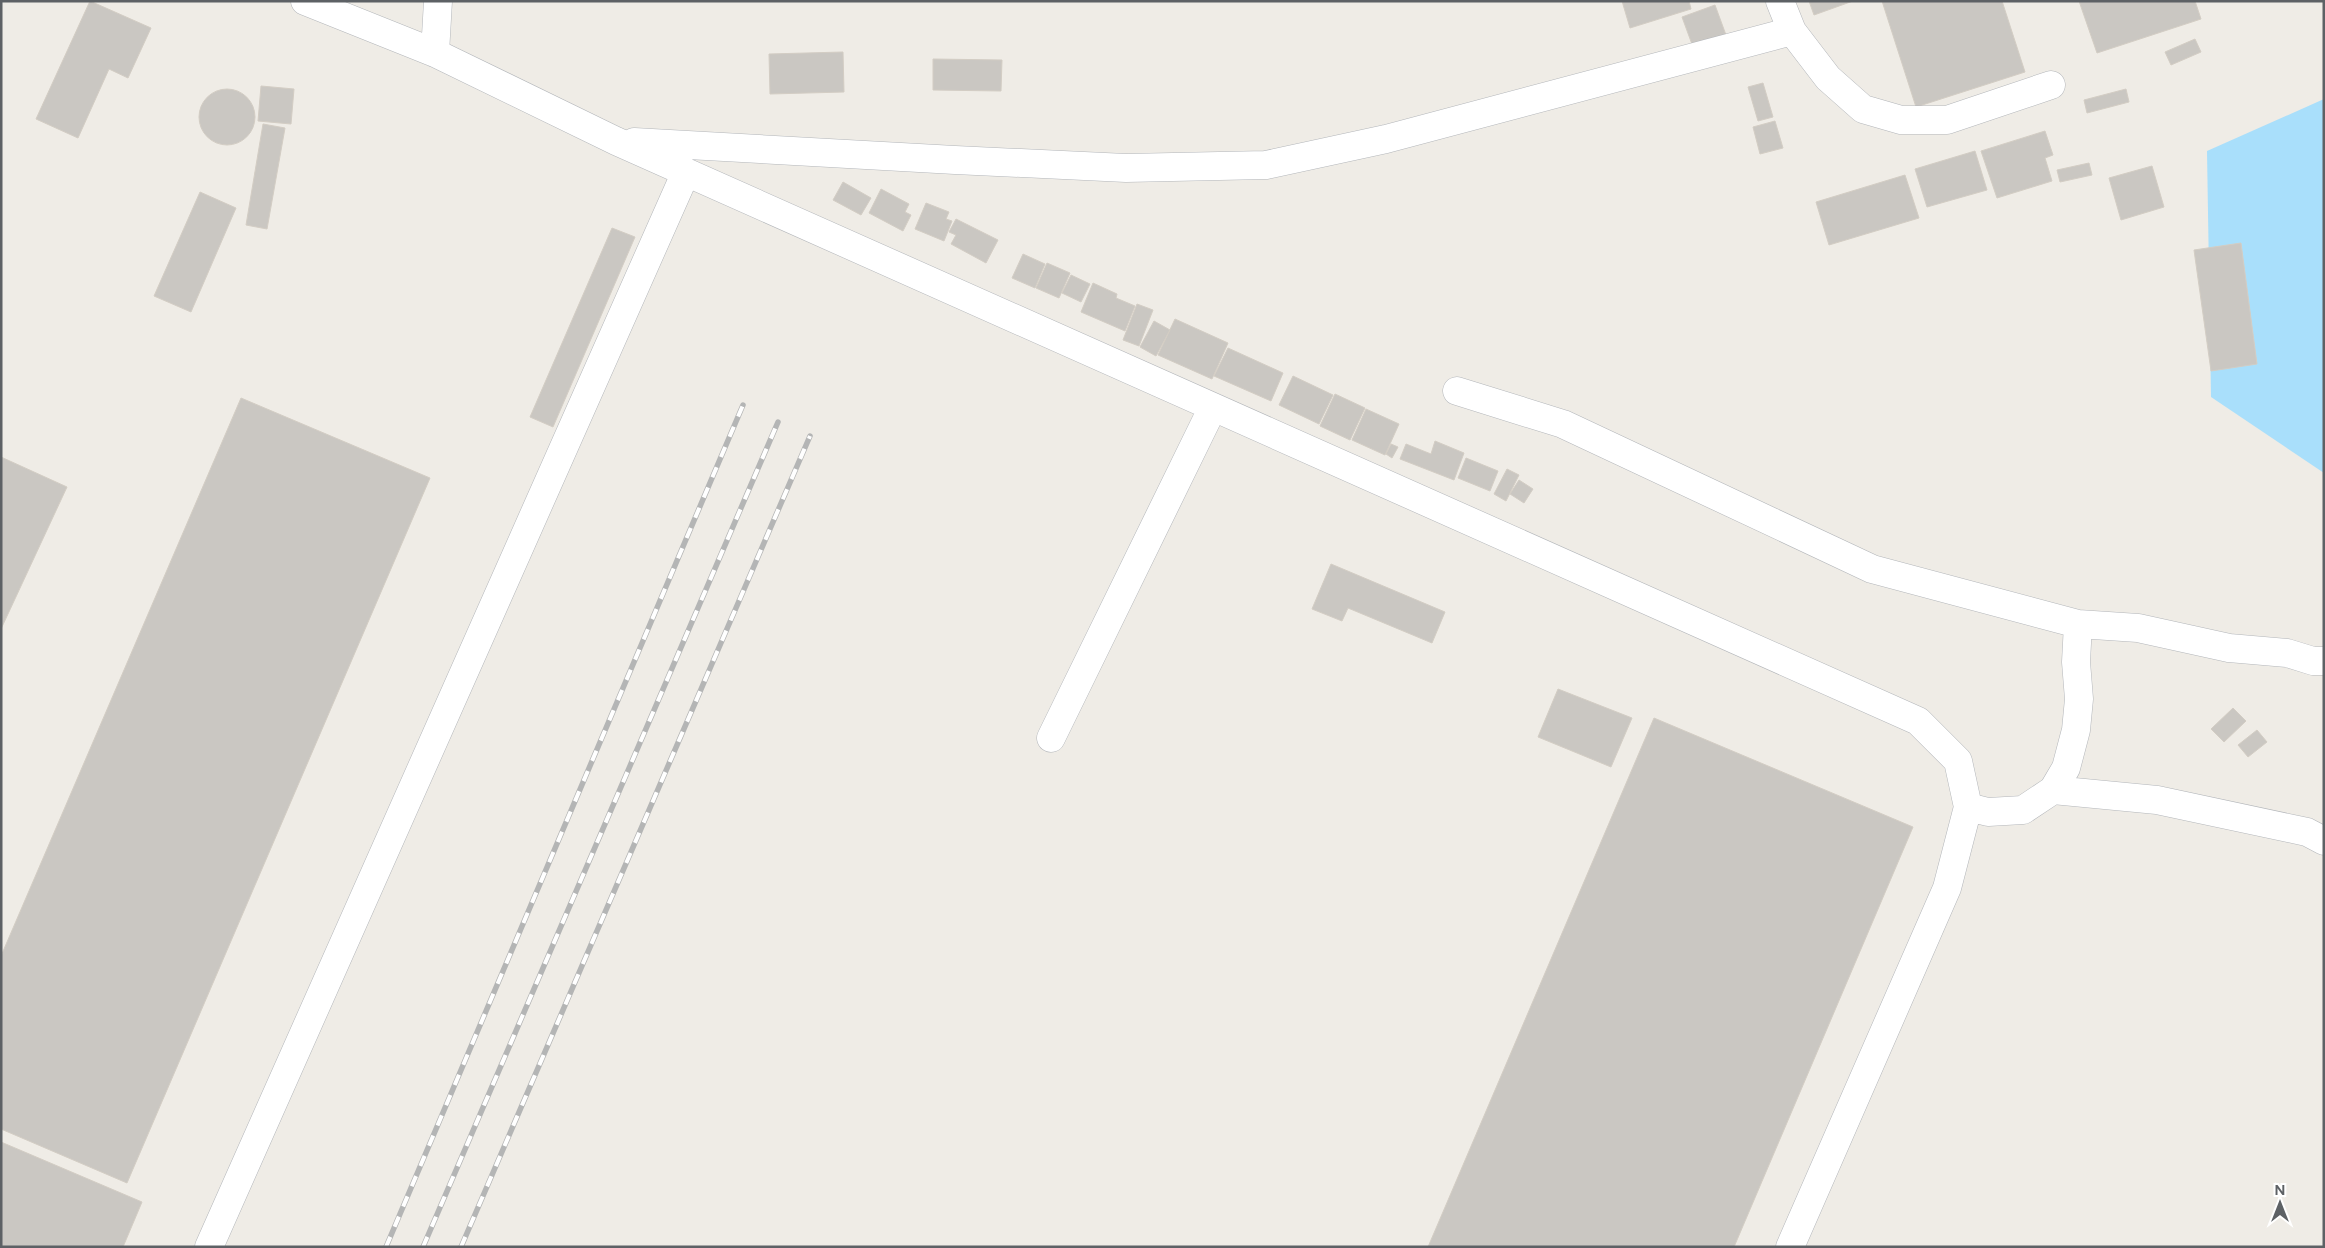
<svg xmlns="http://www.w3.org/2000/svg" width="2325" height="1248" font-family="Figtree,sans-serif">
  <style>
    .water { fill: #a9dffb }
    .building { fill: #cac7c2; stroke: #d3cdc4 }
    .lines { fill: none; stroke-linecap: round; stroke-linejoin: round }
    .minor-casing { stroke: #b3b6ba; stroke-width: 29 }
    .minor { stroke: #fff; stroke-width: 28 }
    .rail-casing { stroke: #b4b5b5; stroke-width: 5.5 }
    .rail { stroke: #fff; stroke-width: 4; stroke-dasharray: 11; stroke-linecap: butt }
  </style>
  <rect width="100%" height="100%" fill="#efece6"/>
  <path class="water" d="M2324 99V473L2211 397 2207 151Z"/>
  <path class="building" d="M90 1 151 28 128 78 109 69 78 138 36 119Z
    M1622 1H1689L1691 9 1630 28Z
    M1809 1H1853L1814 15Z
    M1882 1H2002L2025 72 1916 107Z
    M2079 1H2195L2201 19 2097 53Z
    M1715 5 1726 35 1693 47 1682 17Z
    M2195 39 2201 52 2171 65 2165 52Z
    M843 52 844 92 770 94 769 54Z
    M933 59 1002 60 1001 91 933 90Z
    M1763 83 1773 117 1758 121 1748 87Z
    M261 86 294 89 291 124 258 121Z
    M199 117a28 28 0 1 1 56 0a28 28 0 1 1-56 0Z
    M2126 89 2129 102 2087 113 2084 100Z
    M1775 121 1783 148 1760 154 1753 127Z
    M263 124 285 128 267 229 246 225Z
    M2045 131 2053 155 2045 158 2052 181 1997 198 1981 151Z
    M1975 151 1987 190 1927 207 1915 169Z
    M2089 163 2092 175 2060 182 2057 170Z
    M2152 166 2164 207 2121 220 2109 178Z
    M1905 175 1919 218 1829 245 1816 202Z
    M843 182 871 198 861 215 833 200Z
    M881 189 909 204 905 212 911 215 903 231 869 213Z
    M200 192 236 208 191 312 154 296Z
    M926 203 949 212 946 219 952 221 944 241 915 229Z
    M956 219 998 240 986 263 951 244 956 235 949 232Z
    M612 228 635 237 553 427 530 417Z
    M2241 243 2257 364 2211 371 2194 250Z
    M1023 254 1045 264 1035 288 1012 278Z
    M1047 263 1070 273 1059 298 1036 288Z
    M1071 275 1090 284 1081 302 1062 293Z
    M1093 283 1117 294 1116 298 1135 306 1125 331 1081 312Z
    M1137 304 1153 310 1139 346 1123 340Z
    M1175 319 1228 343 1212 379 1158 355Z
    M1154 321 1170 330 1156 356 1140 347Z
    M1228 348 1283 373 1271 401 1214 376Z
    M1293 376 1333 395 1319 424 1279 405Z
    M1335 394 1365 408 1350 440 1320 426Z
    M241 398 430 478 127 1183 1 1129V956Z
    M1366 409 1399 424 1385 455 1352 440Z
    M1435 441 1464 453 1454 480 1400 459 1406 444 1431 454Z
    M1391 444 1398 447 1392 458 1386 454Z
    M1 457 67 487 1 629Z
    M1466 458 1498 471 1490 491 1458 478Z
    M1507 469 1519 475 1506 501 1494 494Z
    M1519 480 1533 489 1524 503 1510 494Z
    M1331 564 1445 612 1432 643 1348 608 1342 621 1312 609Z
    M1558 689 1632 718 1611 767 1538 737Z
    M2233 708 2246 721 2224 742 2211 729Z
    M1654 718 1913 827 1734 1247H1428Z
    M2257 730 2267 742 2248 757 2238 745Z
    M1 1142 142 1202 123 1247H1Z"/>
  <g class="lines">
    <defs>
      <path id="minor" d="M305 1 435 53 616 141 1918 721 1958 761 1968 807 1947 888 1790 1247
        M1780 1 1792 31 1828 78 1863 109 1901 120H1947L2051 85
        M435 53 438 1
        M634 142 955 160 1126 168 1266 165 1386 139 1792 31
        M1457 391 1563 424 1872 569 2078 624 2138 628 2229 648 2287 653 2313 661H2324
        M1051 738 1213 407
        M2053 790 2157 800 2307 832 2324 841
        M1968 807 1988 812 2023 810 2053 790 2066 768 2076 730 2079 699 2076 662 2078 624
        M209 1247 686 172"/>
    </defs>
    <use href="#minor" class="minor-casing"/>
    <use href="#minor" class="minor"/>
    <defs>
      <path id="rail" d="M386 1247 743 405
        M423 1247 778 422
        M461 1247 810 436"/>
    </defs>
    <use href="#rail" class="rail-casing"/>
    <use href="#rail" class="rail"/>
  </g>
  <rect width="2325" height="1248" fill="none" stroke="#5d6165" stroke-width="5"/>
  <g transform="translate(2280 1203)" stroke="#ffffff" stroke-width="4" paint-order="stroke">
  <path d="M0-4L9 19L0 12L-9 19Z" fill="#5d6165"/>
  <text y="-8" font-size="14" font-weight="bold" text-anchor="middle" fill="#5d6165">N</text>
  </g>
</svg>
